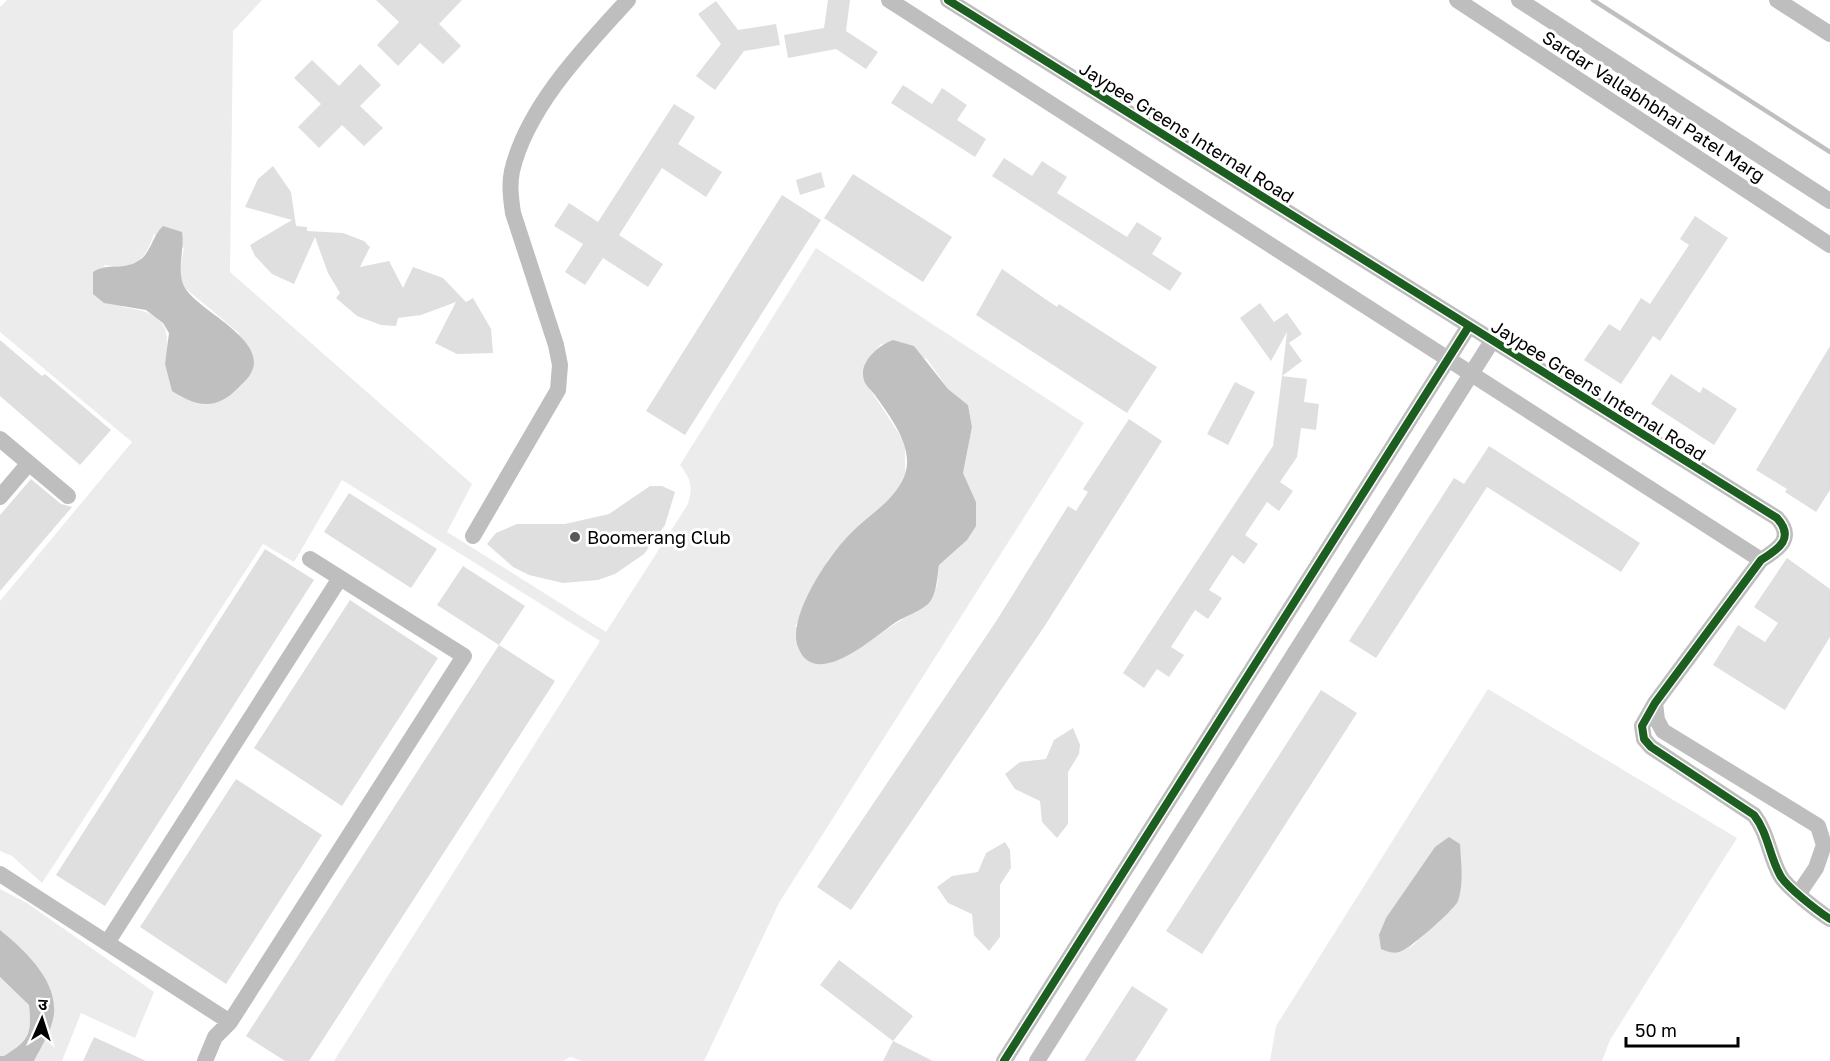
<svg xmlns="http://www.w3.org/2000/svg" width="1830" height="1061" font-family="'Golos Text','Noto Sans Devanagari',sans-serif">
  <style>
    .green { fill: #ececec; fill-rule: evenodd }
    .water { fill: #bfbfbf }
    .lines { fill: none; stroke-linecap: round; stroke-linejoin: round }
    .stream { stroke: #bfbfbf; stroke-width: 4.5 }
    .building { fill: #dfdfdf }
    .minor { stroke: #bebebe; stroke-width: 16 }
    .cycleway-casing { stroke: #fff; stroke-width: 11 }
    .cycleway { stroke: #1b5e20; stroke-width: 8 }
    .poi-dot { fill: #595959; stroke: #fff; stroke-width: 2 }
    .labels { text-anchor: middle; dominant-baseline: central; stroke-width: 6; stroke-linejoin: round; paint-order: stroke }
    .street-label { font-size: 18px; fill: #000; stroke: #fff }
    .poi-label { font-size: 18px; fill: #000; stroke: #fff; text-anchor: start }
  </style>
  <rect width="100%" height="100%" fill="#fff"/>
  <path class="green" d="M7 0H262L233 31 230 272 472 484 447 532 606 632 688 504C693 487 691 479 680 465L816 248 1084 423 779 903 704 1061H582L570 1057 563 1061H334L600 641 342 480 294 562 263 544 42 883 12 856 0 851V601L132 442 0 332V7ZM154 234 184 248 179 273 185 288 240 334 165 364C172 324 164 313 123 307L104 265C134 269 144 263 154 234ZM881 344 927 359 948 389 968 405 972 427 963 473 976 502 966 540 939 565 937 586 928 603 878 635 795 627 828 560 852 532 894 497 905 474V443L864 380 865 364Z
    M1488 689 1737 838 1610 1040 1602 1061H1270L1276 1026ZM1462 872 1436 923 1409 949Z
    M0 889 27 903 154 992 135 1038 81 1013 62 1061H34L50 1028 0 930Z
    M0 977 29 1005C32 1035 29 1040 4 1056H0Z"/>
  <path class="water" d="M163 226 182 232C185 250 176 269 184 286 196 312 283 344 244 382 235 391 228 399 215 403 199 407 185 399 172 391L165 364 169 333 163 323 146 310 104 303 93 294V272C109 262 122 271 138 261 151 254 152 236 163 226Z
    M893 340 914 346 948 389 968 405 972 427 963 473 976 502V526L967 540 939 565C937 577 937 595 928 604 920 611 906 616 896 622 875 636 815 692 798 647 786 617 831 552 852 532 871 513 893 502 904 477 916 448 890 417 875 395 872 391 865 385 864 380 858 362 879 345 893 340Z
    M1449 837 1460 844C1461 862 1464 883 1458 901 1455 909 1408 951 1399 952 1393 954 1386 951 1381 949L1379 935 1386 918 1435 847Z
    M0 930C24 950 57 979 54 1014 52 1030 41 1047 34 1061H0V1056H4C29 1040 32 1035 29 1005L0 977Z"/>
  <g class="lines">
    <path class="stream" d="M1593 0 1830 152"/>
  </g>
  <path class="building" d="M376 0H462L439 24 461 46 443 64 420 43 398 66 377 45 399 22Z
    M828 0H850L846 31 878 52 866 69 836 49 788 58 784 35 824 28Z
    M716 1 738 30 776 24 780 45 744 51 715 90 696 76 721 44 698 14Z
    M312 60 339 86 360 64 381 85 360 106 383 128 364 146 342 125 319 148 298 127 321 104 294 78Z
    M903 85 932 104 942 88 967 105 957 120 986 139 975 157 891 103Z
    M674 104 695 117 678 144 722 172 706 197 662 168 619 235 663 264 648 287 603 258 585 285 565 272 583 244 554 226 569 203 598 222Z
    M1004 158 1032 176 1042 161 1067 177 1057 193 1127 237 1137 222 1162 238 1152 254 1182 273 1170 291 992 176Z
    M273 166 291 192 296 226 307 227V231L343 233 364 241 370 247 360 267 389 261 403 288 413 267 443 278 466 302 473 298 491 329 493 353 457 354 435 343 456 302 421 315 398 318 396 326 381 325 357 316 336 298 340 293 328 273 315 237 294 284 272 274 255 256 250 245 292 220 245 207 258 179Z
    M821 172 825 187 800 195 796 180Z
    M853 174 952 237 923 282 824 218Z
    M782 195 821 220 685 435 646 411Z
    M1695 216 1728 238 1660 341 1653 336 1621 384 1584 360 1609 324 1620 331 1641 298 1650 304 1689 245 1680 239Z
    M1002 269 1057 307 1059 304 1157 367 1127 413 976 315Z
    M1260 303 1274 322 1287 313 1302 334 1289 343 1302 361 1282 376 1287 332 1271 361 1240 318Z
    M0 340 42 376 45 374 111 430 80 465 0 396Z
    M1830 346V490L1816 512 1785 492 1787 489 1756 470Z
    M1671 374 1700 393 1703 387 1737 409 1714 445 1651 404Z
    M1282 376 1307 379 1304 402 1319 404 1316 430 1301 428 1297 457 1280 482 1293 491 1279 511 1267 502 1245 535 1258 544 1244 564 1232 555 1209 590 1222 598 1208 619 1195 610 1171 647 1184 655 1169 677 1157 669 1144 688 1123 673 1273 446Z
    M1235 382 1255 392 1228 445 1207 434Z
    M1129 419 1162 441 1044 627 851 910 817 887 995 623 1068 506 1076 511 1088 492 1083 489Z
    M1489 446 1640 543 1621 572 1487 487 1376 658 1349 641 1454 478 1464 484Z
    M31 479 61 504 72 507 0 591V515Z
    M650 486H662L675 492 665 525 644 554 615 574 598 580 563 583 529 575 513 567 487 544 496 533 517 524H565L609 514Z
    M349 493 437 549 411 588 324 532Z
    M265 549 314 580 105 906 56 875Z
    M1787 558 1830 589V637L1785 710 1713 665 1738 625 1765 642 1778 623 1754 607Z
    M463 566 525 606 499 645 437 605Z
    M350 600 438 658 342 806 254 748Z
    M499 645 555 681 309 1061H285L246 1036Z
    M1321 690 1357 713 1202 954 1166 931Z
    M1073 728 1080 745 1079 754 1068 772V824L1057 838 1042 822 1040 801 1015 789 1005 774 1020 762 1046 759 1054 740Z
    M236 779 322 835 226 984 140 927Z
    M1005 842 1010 850 1011 868 1000 885V937L989 951 974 935 972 914 948 903 937 887 952 876 978 872 986 853Z
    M839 960 913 1016 893 1041 820 985Z
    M1132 986 1168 1009 1135 1061H1084Z
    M94 1037 146 1061H83Z
    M893 1041 933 1061H883Z"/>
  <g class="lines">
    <path class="minor" d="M889 0 1761 560
      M948 0 1777 518C1795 538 1779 549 1761 560L1655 703 1642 726 1644 739 1651 747 1754 815C1768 833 1769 855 1780 875 1785 886 1819 912 1830 919
      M1457 0 1830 245
      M1519 0 1830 201
      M1777 0 1830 34
      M0 439 68 496
      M0 497 29 463
      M473 536 558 390 560 365 556 345 513 213C511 199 509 185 512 171 527 107 584 48 628 0
      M1655 703 1657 720 1663 731 1818 826 1824 845 1816 868 1799 893
      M0 874 230 1022
      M107 943 340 578
      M205 1061 215 1037 230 1022 464 656 310 559
      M1004 1061 1469 326
      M1037 1061 1492 341"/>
    <defs>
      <path id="cycleway" d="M948 0 1777 518C1795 538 1779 549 1761 560L1655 703 1642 726 1644 739 1651 747 1754 815C1768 833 1769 855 1780 875 1785 886 1819 912 1830 919
        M1004 1061 1469 326"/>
    </defs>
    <use href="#cycleway" class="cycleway-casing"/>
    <use href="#cycleway" class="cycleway"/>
  </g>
  <circle class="poi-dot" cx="575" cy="537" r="6"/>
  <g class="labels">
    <g class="street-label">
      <text transform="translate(1654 106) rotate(33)">Sardar Vallabhbhai Patel Marg</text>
      <text transform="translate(1187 132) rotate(32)">Jaypee Greens Internal Road</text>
      <text transform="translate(1599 390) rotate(32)">Jaypee Greens Internal Road</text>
    </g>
    <g class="poi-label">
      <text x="587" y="537">Boomerang Club</text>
    </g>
  </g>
  <g transform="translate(42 1019) rotate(3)" stroke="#ffffff" stroke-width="4.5" paint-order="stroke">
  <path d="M0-4.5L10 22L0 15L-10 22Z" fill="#000000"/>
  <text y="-9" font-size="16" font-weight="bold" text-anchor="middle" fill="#000000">उ</text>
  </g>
  <path d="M1626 1037v9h112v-9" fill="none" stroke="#000000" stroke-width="3"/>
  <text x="1635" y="1037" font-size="18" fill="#000000" stroke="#ffffff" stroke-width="4.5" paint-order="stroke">50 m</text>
</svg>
